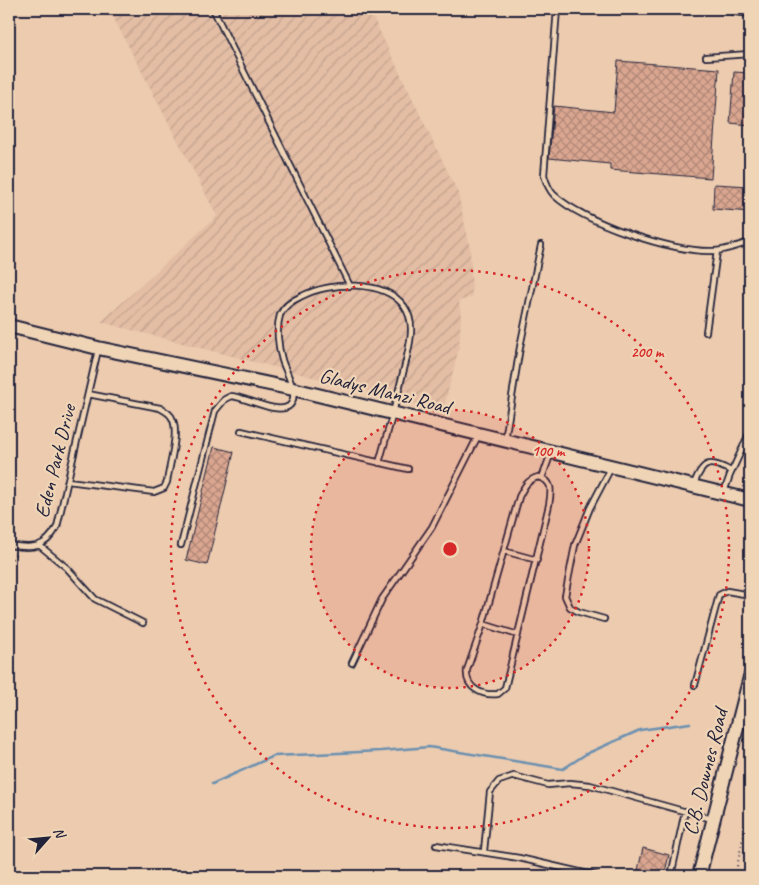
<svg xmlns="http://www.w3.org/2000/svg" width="759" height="885" font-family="Caveat,sans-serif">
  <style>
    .industrial { fill: url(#industrial-furrows) }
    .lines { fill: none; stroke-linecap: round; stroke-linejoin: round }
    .stream { stroke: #6c90b0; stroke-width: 2.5 }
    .building { fill: url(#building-cross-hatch); stroke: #22223b }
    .service-casing { stroke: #22223b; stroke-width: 8 }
    .secondary-casing { stroke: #22223b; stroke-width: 16 }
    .path { stroke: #22223b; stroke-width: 2; stroke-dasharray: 1 4; stroke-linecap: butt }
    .service { stroke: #efd4b6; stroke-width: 4.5 }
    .secondary { stroke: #efd4b6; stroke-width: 12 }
    .ring { fill: none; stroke: #d62828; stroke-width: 2.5; stroke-dasharray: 2.5 5 }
    .labels { text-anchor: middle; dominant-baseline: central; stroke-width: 4.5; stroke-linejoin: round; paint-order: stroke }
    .street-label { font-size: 21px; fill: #22223b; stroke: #efd4b6 }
    .centre { fill: #d62828; stroke: #efd4b6; stroke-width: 2.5 }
    .ring-label { font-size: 15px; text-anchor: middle; font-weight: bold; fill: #d62828; stroke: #efd4b6; stroke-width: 4.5; stroke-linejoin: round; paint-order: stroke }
  </style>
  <defs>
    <pattern id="industrial-furrows" width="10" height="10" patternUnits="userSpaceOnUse" patternTransform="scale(1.25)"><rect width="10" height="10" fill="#e3bda4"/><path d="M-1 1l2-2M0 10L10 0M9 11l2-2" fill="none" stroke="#c2a28e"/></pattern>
    <pattern id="building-cross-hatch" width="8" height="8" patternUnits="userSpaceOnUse" patternTransform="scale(1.25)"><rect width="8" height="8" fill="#daa690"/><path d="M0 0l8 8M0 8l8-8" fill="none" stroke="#b08777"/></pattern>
  </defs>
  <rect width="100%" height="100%" fill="#eccbaf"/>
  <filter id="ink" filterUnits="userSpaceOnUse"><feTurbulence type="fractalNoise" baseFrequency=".02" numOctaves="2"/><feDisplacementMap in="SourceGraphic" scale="10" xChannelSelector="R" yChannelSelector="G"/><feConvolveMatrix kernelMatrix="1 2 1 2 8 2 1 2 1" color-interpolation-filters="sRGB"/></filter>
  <g filter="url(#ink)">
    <path class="industrial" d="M109 9H369L458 193 470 248 472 297 459 301 461 317 459 347 443 411 101 322 217 216Z"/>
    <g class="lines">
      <path class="stream" d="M212 784 274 756 381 751 429 747 563 769 586 754 640 730 690 723"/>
    </g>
    <path class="building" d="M618 61 719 69 711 178 610 170V164L549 158 554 106 614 112Z
      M734 72 750 73V125L730 123Z
      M714 184 750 186V212L713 209Z
      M214 447 234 452 207 565 186 560Z
      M643 848 669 855 664 876 638 870Z"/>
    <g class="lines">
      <defs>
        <path id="service" d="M213 9 350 286
          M557 9 544 175C546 182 549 190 554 195 583 222 673 253 713 251 726 251 738 245 750 242
          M715 9 750 14
          M706 57 750 54
          M706 332 717 251
          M241 431 408 469
          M505 440 520 347 541 245
          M538 477C554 481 551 492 549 505L505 688 498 694C482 696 465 688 467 670L483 624 519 497C524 487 527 480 538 477Z
          M542 478 551 453
          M68 481 154 492 164 488 167 482C169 466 180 432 172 418 170 413 165 411 160 408L88 394
          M694 484C703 460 710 460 731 471
          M724 492 730 475 750 432
          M9 545C32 549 45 549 57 527L98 350
          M39 545 67 568 95 599 143 623
          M181 545 215 411 225 399 231 396C246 397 277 415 289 406 301 396 285 371 282 360 278 347 276 328 280 315 284 305 293 300 302 296 329 282 384 279 404 306 416 323 410 342 406 361 398 395 389 429 379 463
          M504 551 537 560
          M604 619 579 612 570 607 565 596 575 545 590 508 611 468
          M483 624 518 635
          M352 663 382 599 432 527 478 436
          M695 685 719 595 727 591 750 595
          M436 845 519 858 597 876
          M484 851 490 792 499 781 514 776 548 785 570 783 590 785 712 819
          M671 876 685 811"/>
        <path id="secondary" d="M9 326 98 348 293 389 750 500
          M699 876 750 677"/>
      </defs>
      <use href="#service" class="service-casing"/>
      <use href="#secondary" class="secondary-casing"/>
      <path class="path" d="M9 563 16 553
        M735 876 750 804"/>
      <use href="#service" class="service"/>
      <use href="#secondary" class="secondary"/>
    </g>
  </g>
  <circle cx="450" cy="549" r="139" fill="#d62828" fill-opacity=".12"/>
  <g class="ring">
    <circle cx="450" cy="549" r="139"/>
    <circle cx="450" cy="549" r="279"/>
  </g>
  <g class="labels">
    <g class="street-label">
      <text transform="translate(385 391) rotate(14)">Gladys Manzi Road</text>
      <text transform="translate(55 461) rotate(-76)">Eden Park Drive</text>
      <text transform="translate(705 772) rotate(-76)">C.B. Downes Road</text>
    </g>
  </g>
  <circle cx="450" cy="549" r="8" class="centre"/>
  <g class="ring-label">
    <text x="647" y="357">200 m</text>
    <text x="548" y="456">100 m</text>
  </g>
  <rect width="759" height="885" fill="none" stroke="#efd4b6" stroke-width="30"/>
  <rect x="15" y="15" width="729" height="855" fill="none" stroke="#22223b" stroke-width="2" filter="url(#ink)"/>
  <g transform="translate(48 838) rotate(63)" stroke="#efd4b6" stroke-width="4" paint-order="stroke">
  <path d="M0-4L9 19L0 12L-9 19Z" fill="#22223b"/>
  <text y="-8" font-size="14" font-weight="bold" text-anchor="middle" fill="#22223b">N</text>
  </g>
</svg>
